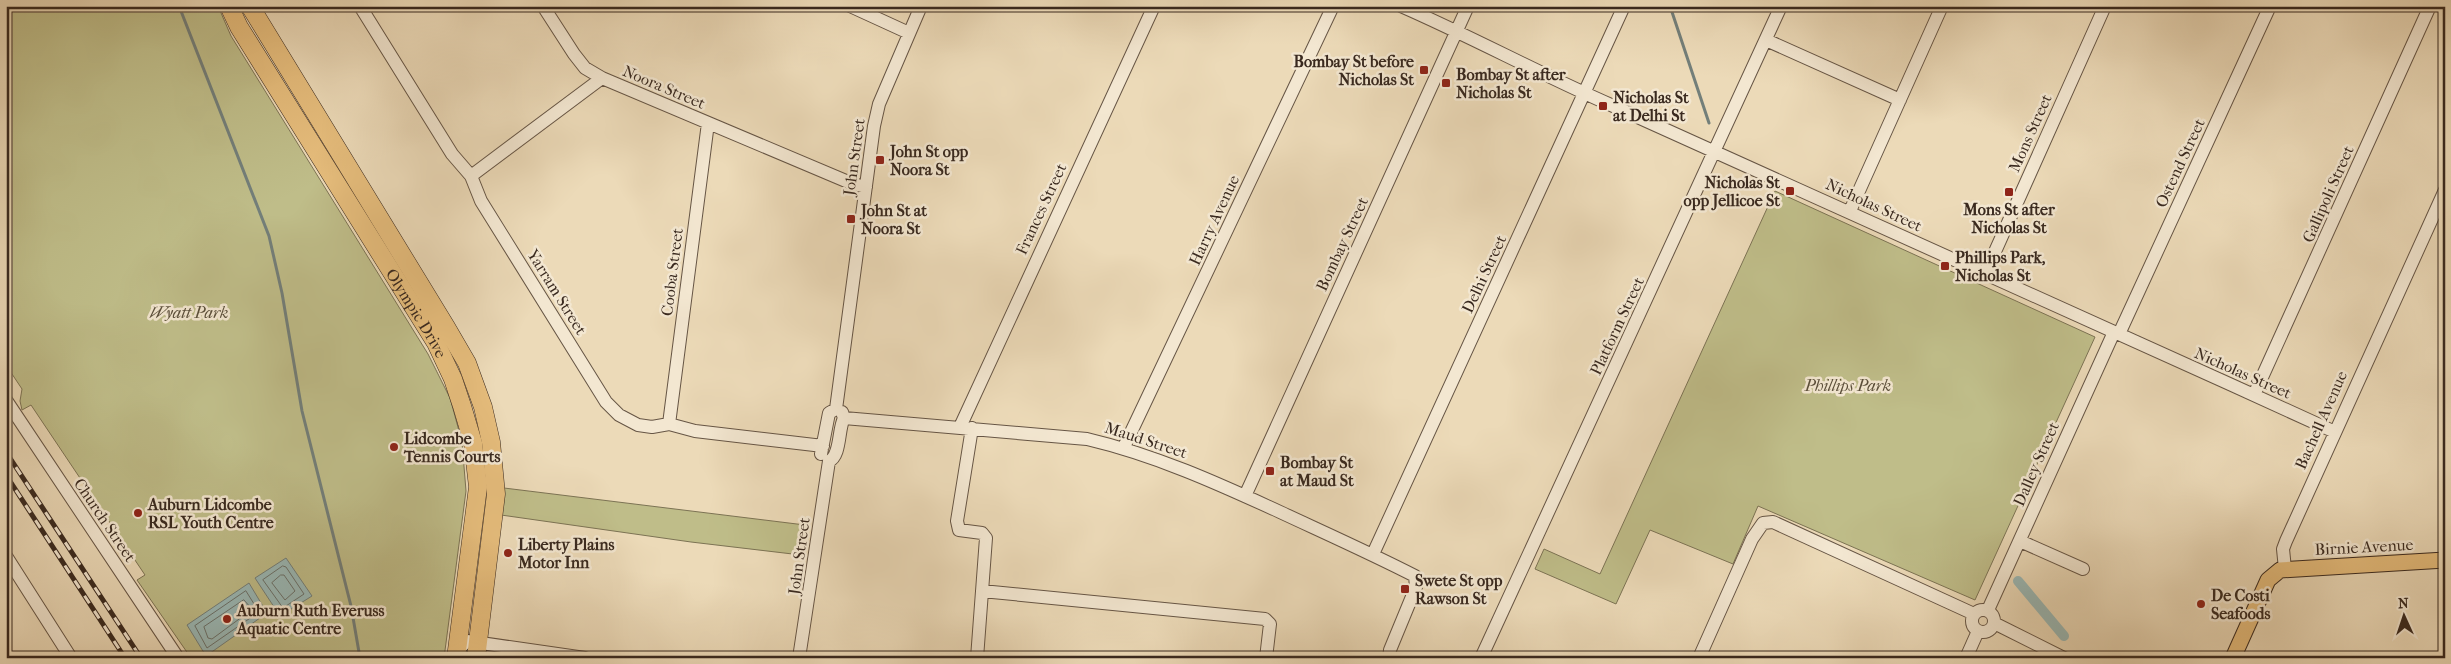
<svg xmlns="http://www.w3.org/2000/svg" width="2451" height="664" font-family="'IM FELL French Canon',serif">
  <style>
    .green { fill: #bfbd89; stroke: #7c7354 }
    .water { fill: #9ab9b7; stroke: #737f7a }
    .lines { fill: none; stroke-linecap: round; stroke-linejoin: round }
    .shore { stroke: #6a716b; stroke-width: 1 }
    .stream { stroke: #737f7a; stroke-width: 3 }
    .canal { stroke: #9ab9b7; stroke-width: 10 }
    .minor-casing { stroke: #665545; stroke-width: 14 }
    .major-casing { stroke: #39291f; stroke-width: 17 }
    .highway-casing { stroke: #39291f; stroke-width: 19 }
    .minor { stroke: #f3e7d1; stroke-width: 12 }
    .major { stroke: #e6bd7c; stroke-width: 15 }
    .highway { stroke: #e6bd7c; stroke-width: 18 }
    .rail-casing { stroke: #39291f; stroke-width: 5 }
    .rail { stroke: #f3e7d1; stroke-width: 3; stroke-dasharray: 9; stroke-linecap: butt }
    .poi-dot { fill: #8f2418; stroke: #f3e7d1; stroke-width: 2 }
    .labels { text-anchor: middle; dominant-baseline: central; stroke-width: 5; stroke-linejoin: round; paint-order: stroke }
    .poi-label { font-size: 16px; font-weight: bold; fill: #39291f; stroke: #f3e7d1; text-anchor: start }
    .street-label { font-size: 16px; fill: #39291f; stroke: #f3e7d1 }
    .park-label { font-size: 16px; font-style: italic; fill: #5a4e3a; stroke: #f3e7d1 }
  </style>
  <rect width="100%" height="100%" fill="#ecdab8"/>
  <filter id="stains"><feTurbulence type="fractalNoise" baseFrequency=".004" numOctaves="4"/><feColorMatrix values="0 0 0 0 .2 0 0 0 0 .09 0 0 0 0 .02 0 0 0 .5 -.17"/></filter>
  <radialGradient id="worn" r=".72"><stop offset=".6" stop-color="#630" stop-opacity="0"/><stop offset="1" stop-color="#630" stop-opacity=".3"/></radialGradient>
  <path class="green" d="M6 6H218L231 36 428 354 450 398 462 442 466 491 444 658H191L137 580 145 575 31 405 22 410 20 401 22 389 6 365Z
    M1775 191 2095 337 1975 600 1758 506 1733 564 1650 530 1616 604 1535 569 1544 549 1600 574Z
    M504 488 805 525 801 555 691 542 501 515Z"/>
  <path class="water" d="M286 558 312 596 280 616 255 578Z
    M249 583 267 613 206 656 187 625Z"/>
  <g class="lines">
    <path class="shore" d="M283 566 286 567 304 594 283 608 263 580Z
      M281 575H284L295 591 285 600 272 583Z
      M246 591 259 612 207 648 195 626Z
      M244 600 251 608 250 611 212 639 208 638 204 627Z"/>
    <path class="stream" d="M179 6 269 236 282 293 302 411 351 606 360 658
      M1670 6 1709 123"/>
    <path class="canal" d="M2018 581 2064 636"/>
    <defs>
      <path id="minor" d="M360 6 452 154 471 176 481 201 606 402 619 415 638 425 652 427 669 424 695 431 823 446
        M543 6 574 54 585 68 602 78
        M850 6 909 33
        M1401 6C1472 37 1540 74 1611 105 1852 214 2094 322 2335 432
        M1766 40 1900 100
        M471 176 602 78 853 184 866 187
        M1850 211 1942 6
        M1985 274 2105 6
        M2119 334 2270 6
        M2254 395 2430 6
        M6 400 178 658
        M836 409 874 126 879 104 921 6
        M844 418 1087 439C1155 455 1217 483 1280 512 1325 533 1370 553 1415 576L1416 587 1390 650 1389 658
        M669 424 708 123
        M960 427 1154 6
        M972 428 957 521 959 530 982 533 986 538 977 658
        M1124 447 1333 6
        M821 454 829 413 836 409
        M829 461C841 456 838 429 844 418L842 412
        M1245 496 1468 6
        M2020 541 2083 569
        M1373 554 1624 6
        M6 556 71 658
        M2285 569 2283 549 2286 541 2445 190
        M982 591 1265 619 1270 624 1266 658
        M1972 621a11 11 0 1 1 22 0a11 11 0 1 1-22 0Z
        M1988 610 2114 332
        M1994 623 2064 658
        M457 651 467 641 585 658
        M799 658 829 461
        M1481 658 1781 6
        M1699 658 1752 539 1763 523 1773 522 1974 614
        M1966 658 1978 631"/>
      <path id="major" d="M2233 658 2268 580 2280 570 2445 560"/>
      <g id="highway">
        <path id="s1" d="M229 6 239 27 436 343 453 379 462 406 473 443 478 487 456 658"/>
        <path d="M250 6 446 327 467 363 483 407 491 442 496 494 476 658"/>
      </g>
    </defs>
    <use href="#minor" class="minor-casing"/>
    <use href="#major" class="major-casing"/>
    <use href="#highway" class="highway-casing"/>
    <use href="#minor" class="minor"/>
    <use href="#major" class="major"/>
    <use href="#highway" class="highway"/>
    <defs>
      <path id="rail" d="M6 452 141 658
        M6 475 125 658"/>
    </defs>
    <use href="#rail" class="rail-casing"/>
    <use href="#rail" class="rail"/>
  </g>
  <g class="poi-dot">
    <rect x="1419" y="65" width="10" height="10" rx="2.5"/>
    <rect x="1441" y="78" width="10" height="10" rx="2.5"/>
    <rect x="1598" y="101" width="10" height="10" rx="2.5"/>
    <rect x="875" y="155" width="10" height="10" rx="2.5"/>
    <rect x="1785" y="186" width="10" height="10" rx="2.5"/>
    <rect x="2004" y="187" width="10" height="10" rx="2.5"/>
    <rect x="846" y="214" width="10" height="10" rx="2.5"/>
    <rect x="1940" y="261" width="10" height="10" rx="2.5"/>
    <circle cx="394" cy="447" r="5"/>
    <rect x="1265" y="466" width="10" height="10" rx="2.5"/>
    <circle cx="138" cy="513" r="5"/>
    <circle cx="508" cy="553" r="5"/>
    <rect x="1400" y="584" width="10" height="10" rx="2.5"/>
    <circle cx="2201" cy="604" r="5"/>
    <circle cx="227" cy="619" r="5"/>
  </g>
  <g class="labels">
    <g class="poi-label">
      <text x="1414" y="61" text-anchor="end">Bombay St before<tspan x="1414" dy="18">Nicholas St</tspan></text>
      <text x="1456" y="74">Bombay St after<tspan x="1456" dy="18">Nicholas St</tspan></text>
      <text x="1613" y="97">Nicholas St<tspan x="1613" dy="18">at Delhi St</tspan></text>
      <text x="890" y="151">John St opp<tspan x="890" dy="18">Noora St</tspan></text>
      <text x="1780" y="182" text-anchor="end">Nicholas St<tspan x="1780" dy="18">opp Jellicoe St</tspan></text>
      <text x="2009" y="209" text-anchor="middle">Mons St after<tspan x="2009" dy="18">Nicholas St</tspan></text>
      <text x="861" y="210">John St at<tspan x="861" dy="18">Noora St</tspan></text>
      <text x="1955" y="257">Phillips Park,<tspan x="1955" dy="18">Nicholas St</tspan></text>
      <text x="404" y="438">Lidcombe<tspan x="404" dy="18">Tennis Courts</tspan></text>
      <text x="1280" y="462">Bombay St<tspan x="1280" dy="18">at Maud St</tspan></text>
      <text x="148" y="504">Auburn Lidcombe<tspan x="148" dy="18">RSL Youth Centre</tspan></text>
      <text x="518" y="544">Liberty Plains<tspan x="518" dy="18">Motor Inn</tspan></text>
      <text x="1415" y="580">Swete St opp<tspan x="1415" dy="18">Rawson St</tspan></text>
      <text x="2211" y="595">De Costi<tspan x="2211" dy="18">Seafoods</tspan></text>
      <text x="237" y="610">Auburn Ruth Everuss<tspan x="237" dy="18">Aquatic Centre</tspan></text>
    </g>
    <g class="street-label">
      <text transform="translate(664 87) rotate(23)">Noora Street</text>
      <text transform="translate(2030 133) rotate(-66)">Mons Street</text>
      <text transform="translate(854 157) rotate(-82)">John Street</text>
      <text transform="translate(2180 163) rotate(-65)">Ostend Street</text>
      <text transform="translate(2328 194) rotate(-66)">Gallipoli Street</text>
      <text transform="translate(1874 205) rotate(25)">Nicholas Street</text>
      <text transform="translate(1041 209) rotate(-65)">Frances Street</text>
      <text transform="translate(1214 220) rotate(-65)">Harry Avenue</text>
      <text transform="translate(1342 244) rotate(-65)">Bombay Street</text>
      <text transform="translate(672 272) rotate(-83)">Cooba Street</text>
      <text transform="translate(1484 274) rotate(-65)">Delhi Street</text>
      <text transform="translate(557 292) rotate(58)">Yarram Street</text>
      <text stroke="none"><textPath href="#s1" startOffset="360">Olympic Drive</textPath></text>
      <text transform="translate(1617 326) rotate(-65)">Platform Street</text>
      <text transform="translate(2243 373) rotate(24)">Nicholas Street</text>
      <text transform="translate(2321 420) rotate(-66)">Bachell Avenue</text>
      <text transform="translate(1146 440) rotate(18)">Maud Street</text>
      <text transform="translate(2036 464) rotate(-66)">Dalley Street</text>
      <text transform="translate(105 520) rotate(56)">Church Street</text>
      <text transform="translate(2364 547) rotate(-3)">Birnie Avenue</text>
      <text transform="translate(799 556) rotate(-82)">John Street</text>
    </g>
    <g class="park-label">
      <text x="189" y="312">Wyatt Park</text>
      <text x="1848" y="385">Phillips Park</text>
    </g>
  </g>
  <rect width="2451" height="664" fill="none" stroke="#ecdab8" stroke-width="25"/>
  <rect x="8" y="8" width="2436" height="649" fill="none" stroke="#39291f" stroke-width="2.5"/>
  <rect x="12" y="12" width="2426" height="639" fill="none" stroke="#39291f"/>
  <g transform="translate(2404 616) rotate(357)" stroke="#f3e7d1" stroke-width="4" paint-order="stroke">
  <path d="M0-4L9 19L0 12L-9 19Z" fill="#39291f"/>
  <text y="-8" font-size="14" font-weight="bold" text-anchor="middle" fill="#39291f">N</text>
  </g>
  <rect width="100%" height="100%" filter="url(#stains)"/>
  <rect width="100%" height="100%" fill="url(#worn)"/>
</svg>
